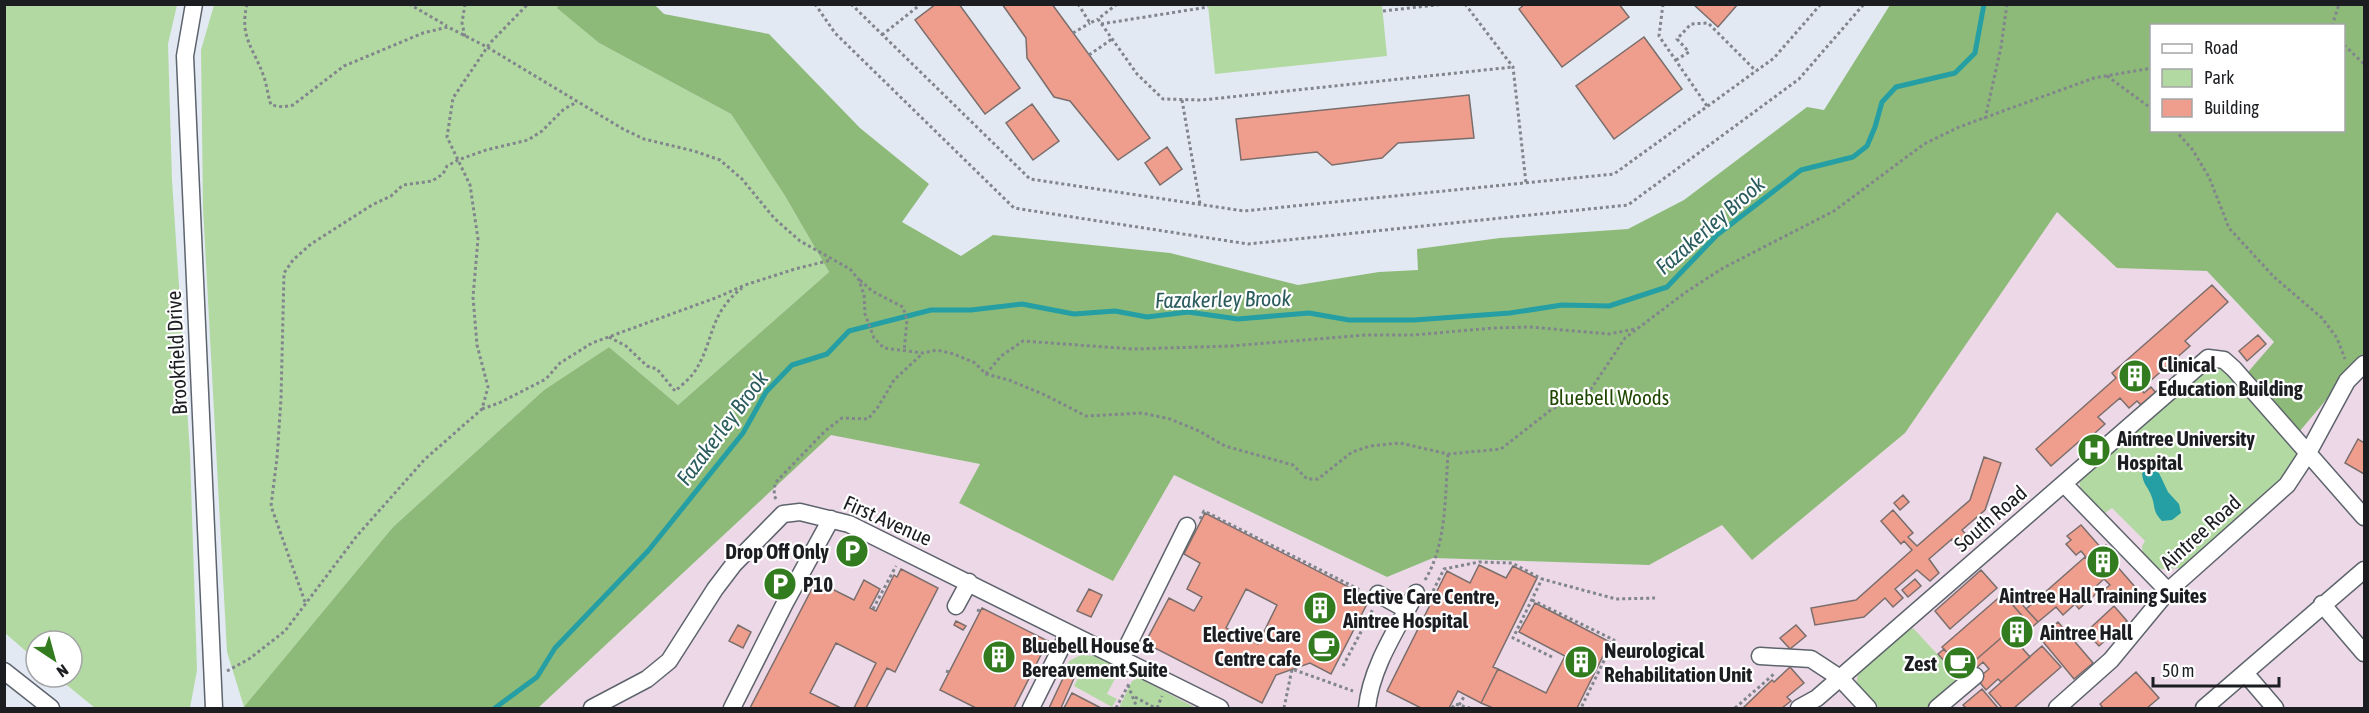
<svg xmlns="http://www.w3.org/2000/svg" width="2369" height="713" font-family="'Asap Condensed',sans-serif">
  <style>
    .medical { fill: #ecd8e7 }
    .green { fill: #b3d9a2 }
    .forest { fill: #8eba79; fill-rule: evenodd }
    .water { fill: #259fa3 }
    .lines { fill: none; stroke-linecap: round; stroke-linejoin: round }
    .stream { stroke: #259fa3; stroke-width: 5 }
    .building { fill: #ef9d8d; stroke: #7a6e6c; stroke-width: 1.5; fill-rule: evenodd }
    .minor-casing { stroke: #5e646d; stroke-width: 19 }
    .path { stroke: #81858c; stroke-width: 3; stroke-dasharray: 3 3; stroke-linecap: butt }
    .minor { stroke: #fff; stroke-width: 16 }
    .labels { text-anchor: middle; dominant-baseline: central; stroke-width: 4.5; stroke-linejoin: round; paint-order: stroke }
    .street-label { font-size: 21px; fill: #1b1d21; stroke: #fff }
    .poi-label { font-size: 21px; font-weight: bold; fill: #1b1d21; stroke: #fff; text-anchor: start }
    .park-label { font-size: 21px; fill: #1f4701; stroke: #fff }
    .water-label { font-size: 22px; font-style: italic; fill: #2b5c5d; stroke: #fff }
  </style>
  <rect width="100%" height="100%" fill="#e2e9f3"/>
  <path class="medical" d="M2042 198 2117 267 2207 271 2274 343 2299 432 2364 355V708H538L831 434 1094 487 1143 460 1387 577 1433 558 1649 565Z"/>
  <path class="green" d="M4 5H177L168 44 172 180 190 453 197 670 190 708H95L57 677H72V641H36V660L5 633Z
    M214 5H559L558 8 599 43 731 114 785 196 829 272 678 405 609 347 544 390 393 527 244 707 227 652 203 208 201 50Z
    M1208 5H1382L1387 56 1215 74Z
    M2221 363 2297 446 2299 459 2282 482 2185 568 2162 569 2150 567 2143 555 2142 546 2145 541 2112 508 2105 513C2091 508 2081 495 2079 481L2087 471 2208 367Z
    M1909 627 1914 629 1962 681 1930 708H1879L1856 684 1858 674Z
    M1081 655 1095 656 1120 669 1107 694 1117 699 1112 707 1074 686 1080 674 1066 667 1069 661Z
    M1139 678 1196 708H1119L1132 681Z"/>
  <path class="forest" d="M2364 4V355L2299 432 2248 372 2274 342 2207 271 2117 268 2057 212 1905 433 1752 560 1722 525 1649 565 1433 558 1387 577 1174 475 1113 581 959 503 980 464 831 435 538 708H243L393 527 544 390 609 347 678 405 829 272 785 196 731 114 599 43 557 8 559 5H655L664 14 769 34 860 128 929 184 902 222 961 256 993 235 1170 253 1298 285 1379 272 1418 270 1417 249 1500 238 1628 229 1684 200 1807 107 1824 110 1890 5ZM2152 26H2344V130H2152Z"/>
  <path class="water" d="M2149 468 2159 473 2168 492 2179 504 2181 513 2172 520 2162 521C2152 511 2156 507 2151 495 2147 485 2143 485 2142 473Z"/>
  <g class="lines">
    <path class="stream" d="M495 708 537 677 555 648 648 551 743 433 766 392 792 365 827 354 849 331 931 310H971L1022 304 1074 314 1115 311 1147 317 1188 312 1238 319 1309 313 1349 320H1414L1510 313 1562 305 1609 306 1667 287 1717 235 1801 170 1853 157 1867 146 1875 127 1882 102 1896 87 1955 73 1975 53 1984 4"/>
  </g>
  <path class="building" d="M936 4H959L1020 88 985 114 915 20Z
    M1002 4H1052L1150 138 1118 160 1070 101 1054 97 1027 58 1026 38Z
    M1525 4H1619L1629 17 1562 67 1519 9Z
    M1693 4H1738L1718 27Z
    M1644 37 1682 89 1614 139 1576 86Z
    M1469 95 1474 138 1398 143 1382 158 1332 165 1317 152 1241 160 1236 119Z
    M1032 104 1059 141 1033 160 1006 123Z
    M1167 147 1182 169 1160 185 1145 163Z
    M2212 285 2228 302 2185 341 2190 346 2141 389 2144 393 2151 387 2157 394 2142 406 2137 401 2129 408 2120 398 2098 417 2105 424 2086 441 2083 438 2051 466 2036 449 2116 378 2112 373Z
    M2258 335 2266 344 2247 361 2239 351Z
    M2358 439 2364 443V474L2345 463Z
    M1984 457 2001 463 1985 510 1962 530 1970 539 1960 548 1952 539 1929 559 1939 573 1930 581 1917 570 1895 589 1903 598 1893 607 1885 598 1864 617 1815 625 1811 608 1856 600 1912 550 1904 541 1901 544 1881 521 1893 510 1913 533 1908 537 1917 546 1970 500Z
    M1903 495 1909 502 1900 510 1894 503Z
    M1205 513 1370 598 1331 674 1310 663 1276 675 1262 703 1145 643 1169 598 1194 611 1202 597 1187 589 1200 563 1184 554ZM1246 589 1277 605 1258 644 1226 628Z
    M2081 525 2102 549 2106 545 2112 552 2119 560 2115 564 2136 588 2123 600 2120 597 2115 601 2105 589 2110 585 2104 579 2081 551 2076 555 2066 544 2071 540 2067 536Z
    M2085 557 2104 579 2094 588 2098 592 2079 609 2075 604 2063 615 2056 607 2038 622 2026 609Z
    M1479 565 1506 578 1513 566 1537 578 1493 667 1498 669 1481 703 1458 691 1449 708H1421L1387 691 1447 571 1470 583Z
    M901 569 938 588 895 672 887 668 866 708H854L876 663 836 643 810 693 841 708H750L816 581 854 600 864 580 880 589 870 608 876 611 894 575 897 577Z
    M1981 570 1997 588 1950 629 1935 611Z
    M1915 579 1921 586 1908 597 1902 590Z
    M1089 589 1102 595 1091 617 1077 611Z
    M2010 591 2038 622 2016 641 2030 657 2001 682 1998 679 1986 690 1977 679 1989 669 1983 662 1962 681 1938 654 1944 649 1963 671 2024 618 2005 596Z
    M2003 594 2024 618 1963 671 1942 647Z
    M1535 603 1610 642 1577 708H1493L1481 703 1498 669 1546 693 1565 656 1519 632Z
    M2114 606 2127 621 2099 646 2086 632Z
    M982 608 1048 641 1014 708H976L940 690Z
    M956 621 966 626 963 630 954 625Z
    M2058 622 2093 663 2074 679 2040 638Z
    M738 625 751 632 743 648 729 641Z
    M1796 625 1806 636 1790 649 1780 638Z
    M2042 646 2061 667 2014 708H2002L1989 693Z
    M1790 667 1804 683 1787 697 1791 701 1782 708H1743L1772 680 1774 682Z
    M1066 672 1075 676 1061 708H1049Z
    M2136 672 2159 698 2147 708H2103L2100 704Z
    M1982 689 1998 708H1966L1963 705Z
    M1072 693 1101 708H1064Z"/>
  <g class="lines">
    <defs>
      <path id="minor" d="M194 4 185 56 214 708
        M2064 484 2168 591
        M1378 594 1407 610
        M2322 604 2364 653
        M956 606 969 582
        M1760 656 1811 659 1840 678 1868 708
        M1121 659 1187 526
        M4 671 51 708
        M2245 673 2275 708
        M592 708 647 679 669 661 715 589 734 564 783 514 800 512 849 524 1220 708
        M732 708 785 603 831 519
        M1031 708 1068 634
        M1367 708C1371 667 1397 629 1416 593
        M1799 708 1817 698 2208 358 2224 360 2234 369 2364 517
        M1937 708 1975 676
        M2057 708 2111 660 2168 591 2287 485 2308 453 2347 381 2364 364
        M2204 708 2364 570"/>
    </defs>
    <use href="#minor" class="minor-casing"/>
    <path class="path" d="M247 4C239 38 254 48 264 77 267 86 268 96 271 105L283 107 293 105 344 66 423 33 448 27 487 47 623 129 644 139 694 151 720 160 742 179 774 218 800 241 850 269 859 280 864 295 865 314 874 338 884 348 923 353 937 350 954 354 975 363 986 374 1009 380 1045 395 1086 416 1142 413 1170 419 1199 431 1225 446 1293 465 1307 479H1318L1352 452 1370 446 1400 443 1448 454 1501 449 1552 409 1589 392 1625 338 1686 292 1723 268 1834 211 1924 144 1959 127 2094 78 2152 68
      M409 4 447 26
      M465 4 462 23 465 37
      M815 4 835 33 1014 208 1248 244 1628 205 1799 79 1864 4
      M851 4 1030 179 1244 211 1614 174 1774 58 1821 4
      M1078 4 1090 23 1098 19
      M1117 4 1098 19 1137 74 1163 99 1202 100 1513 67
      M1465 4 1513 67 1526 183
      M1663 4 1659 36 1707 106
      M1383 11 1445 4
      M1101 24 1208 7
      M2332 26 2339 4
      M1073 33 1090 23
      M882 35 921 4
      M2344 45 2364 64
      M1089 55 1112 39
      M1676 60 1689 52 1677 39 1691 24 1708 23 1756 71
      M2107 76 2152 109
      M1182 100 1200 204
      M1985 119 2001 47 2007 4
      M2175 130 2192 149 2209 177 2229 228 2274 277 2322 318 2337 338 2345 359
      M860 280 872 291 903 307 907 320 904 352
      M609 337 626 346 647 366 657 369 675 391C681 386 688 380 693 374 715 343 707 315 742 288
      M986 374 1001 356 1023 341 1133 349 1231 346 1365 335H1412L1495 328 1530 327 1609 334 1635 329
      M482 409 499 403 546 379 560 363 592 343 718 297 745 285 795 269 831 260
      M776 499 774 495 775 483 825 431 842 418 868 419 878 407 894 380 923 353
      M1200 519 1204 511 1362 591
      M1425 580C1447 544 1445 494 1448 454
      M1433 591 1444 569 1479 562 1512 563 1542 579
      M1532 600 1614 640 1581 708
      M305 602 271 506 277 458 281 399 284 273 293 260 311 244 372 205 391 196 403 185 432 181 443 174 447 166 458 160 486 150 528 140 542 131 564 109 577 102
      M873 609 896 566
      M977 610 980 611
      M1552 657 1513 638 1542 579 1616 599 1655 598
      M1343 666 1373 609
      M227 671 249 659 285 631 356 537 424 460 482 409 488 387 477 345 473 297 478 239 470 185 447 137 453 98 490 43 528 4
      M946 671 949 672
      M1128 685 1137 708
      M1135 697 1155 708
      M1459 705 1465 695
      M1116 708 1130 682
      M1157 708 1162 696
      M1284 708 1292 669 1353 691
      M1452 708 1455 704 1470 708
      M1735 708 1774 674"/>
    <use href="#minor" class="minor"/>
  </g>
  <defs>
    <symbol id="building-disc" viewBox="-11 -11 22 22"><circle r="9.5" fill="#327b1f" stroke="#fff"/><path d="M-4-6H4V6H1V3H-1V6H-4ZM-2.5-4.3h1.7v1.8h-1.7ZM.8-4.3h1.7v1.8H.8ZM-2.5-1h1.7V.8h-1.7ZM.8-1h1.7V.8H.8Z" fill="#fff"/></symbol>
    <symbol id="hospital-disc" viewBox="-11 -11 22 22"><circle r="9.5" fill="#327b1f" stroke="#fff"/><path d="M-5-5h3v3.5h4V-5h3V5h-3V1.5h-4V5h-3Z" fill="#fff"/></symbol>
    <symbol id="parking-disc" viewBox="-11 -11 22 22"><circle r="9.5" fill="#327b1f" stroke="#fff"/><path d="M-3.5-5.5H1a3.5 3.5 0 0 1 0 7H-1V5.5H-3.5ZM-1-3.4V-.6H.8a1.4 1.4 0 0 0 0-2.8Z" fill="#fff"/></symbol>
    <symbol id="cafe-disc" viewBox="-11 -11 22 22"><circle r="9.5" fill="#327b1f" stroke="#fff"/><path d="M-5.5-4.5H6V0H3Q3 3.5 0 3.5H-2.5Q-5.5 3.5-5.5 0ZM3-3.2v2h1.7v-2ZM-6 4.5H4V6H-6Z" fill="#fff"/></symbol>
  </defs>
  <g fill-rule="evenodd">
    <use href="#building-disc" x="2116" y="357" width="38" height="38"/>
    <use href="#hospital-disc" x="2075" y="431" width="38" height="38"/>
    <use href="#parking-disc" x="833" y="532" width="38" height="38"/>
    <use href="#building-disc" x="2084" y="543" width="38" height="38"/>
    <use href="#parking-disc" x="761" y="565" width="38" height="38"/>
    <use href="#building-disc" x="1301" y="589" width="38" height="38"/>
    <use href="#building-disc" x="1998" y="613" width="38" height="38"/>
    <use href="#cafe-disc" x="1305" y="627" width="38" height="38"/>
    <use href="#building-disc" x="980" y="638" width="38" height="38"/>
    <use href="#building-disc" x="1562" y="643" width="38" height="38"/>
    <use href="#cafe-disc" x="1941" y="644" width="38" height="38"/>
  </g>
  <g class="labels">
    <g class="street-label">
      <text transform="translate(176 353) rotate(-93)">Brookfield Drive</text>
      <text transform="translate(1990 518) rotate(-41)">South Road</text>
      <text transform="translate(888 520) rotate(24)">First Avenue</text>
      <text transform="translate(2200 532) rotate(-42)">Aintree Road</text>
    </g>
    <g class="poi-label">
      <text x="2158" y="364">Clinical<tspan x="2158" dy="24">Education Building</tspan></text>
      <text x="2117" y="438">Aintree University<tspan x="2117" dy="24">Hospital</tspan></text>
      <text x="829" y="551" text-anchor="end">Drop Off Only</text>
      <text x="803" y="584">P10</text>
      <text x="2103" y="595" text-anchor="middle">Aintree Hall Training Suites</text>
      <text x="1343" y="596">Elective Care Centre,<tspan x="1343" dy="24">Aintree Hospital</tspan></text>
      <text x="2040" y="632">Aintree Hall</text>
      <text x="1301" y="634" text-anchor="end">Elective Care<tspan x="1301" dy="24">Centre cafe</tspan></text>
      <text x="1022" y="645">Bluebell House &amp;<tspan x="1022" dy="24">Bereavement Suite</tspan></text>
      <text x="1604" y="650">Neurological<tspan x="1604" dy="24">Rehabilitation Unit</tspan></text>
      <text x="1937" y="663" text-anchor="end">Zest</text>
    </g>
    <g class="park-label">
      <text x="1609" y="397">Bluebell Woods</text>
    </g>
    <g class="water-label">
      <text transform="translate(1710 225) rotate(-41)">Fazakerley Brook</text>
      <text transform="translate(1223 299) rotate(-1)">Fazakerley Brook</text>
      <text transform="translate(722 428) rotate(-53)">Fazakerley Brook</text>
    </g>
  </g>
  <rect width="2369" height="713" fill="none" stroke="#1b1d21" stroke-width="12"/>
  <rect x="2150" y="24" width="195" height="108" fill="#ffffff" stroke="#a4a5a6" stroke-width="1.5"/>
  <rect x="2162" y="44" width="30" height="9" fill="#ffffff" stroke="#a4a5a6" stroke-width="1.5"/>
  <text x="2204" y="54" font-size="18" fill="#1b1d21">Road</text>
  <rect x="2162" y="69" width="30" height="18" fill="#b3d9a2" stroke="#a4a5a6" stroke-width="1.5"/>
  <text x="2204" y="84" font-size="18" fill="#1b1d21">Park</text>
  <rect x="2162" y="99" width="30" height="18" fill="#ef9d8d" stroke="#a4a5a6" stroke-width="1.5"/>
  <text x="2204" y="114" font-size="18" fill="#1b1d21">Building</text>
  <g transform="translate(54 659) rotate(144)"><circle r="28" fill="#ffffff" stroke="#a4a5a6" stroke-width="1.5"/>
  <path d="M0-4.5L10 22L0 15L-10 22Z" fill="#327b1f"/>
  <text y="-9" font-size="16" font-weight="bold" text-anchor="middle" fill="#1b1d21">N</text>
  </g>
  <path d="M2153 677v9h126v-9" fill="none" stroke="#1b1d21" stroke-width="3"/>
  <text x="2162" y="677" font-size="18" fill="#1b1d21" stroke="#ffffff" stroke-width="4.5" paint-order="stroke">50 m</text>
</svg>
